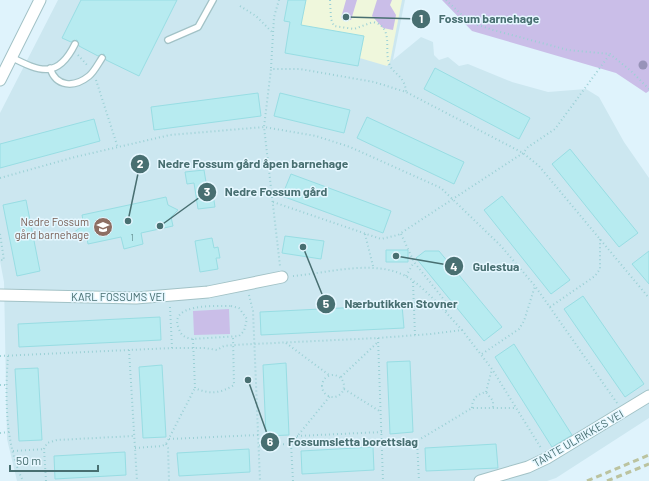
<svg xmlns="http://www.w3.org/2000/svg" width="649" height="481" font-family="Barlow,sans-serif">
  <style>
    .residential { fill: #cce7f0 }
    .education { fill: #eff7dc }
    .green { fill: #cabee8 }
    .building { fill: #b7ebf0; stroke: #98dde3 }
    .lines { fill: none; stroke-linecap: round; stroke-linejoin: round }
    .lane-casing { stroke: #a2c2c6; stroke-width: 8 }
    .street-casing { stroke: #a2c2c6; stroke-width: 13 }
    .path { stroke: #9bd0d5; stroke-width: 2; stroke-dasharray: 1 3; stroke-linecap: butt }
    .lane { stroke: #fff; stroke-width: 5.5 }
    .street { stroke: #fff; stroke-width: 11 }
    .rail { stroke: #bbc39f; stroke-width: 3; stroke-dasharray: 6 4; stroke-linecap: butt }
    .tree { fill: #9893b9 }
    .labels { text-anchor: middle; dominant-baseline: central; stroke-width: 3; stroke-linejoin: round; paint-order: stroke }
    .number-label { font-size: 9px; fill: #648e91 }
    .education-label { font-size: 11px; fill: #785e54; stroke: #e5f7ff; text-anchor: end }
    .street-label { font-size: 11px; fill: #486f71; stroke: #e5f7ff }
    .leader { fill: none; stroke: #486f71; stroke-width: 1.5 }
    .callout-dot { fill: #486f71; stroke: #e5f7ff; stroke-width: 1.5 }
    .mark-label { font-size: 12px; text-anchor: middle; font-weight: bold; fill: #fff }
    .callout-label { font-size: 12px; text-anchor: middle; font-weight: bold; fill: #486f71; stroke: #e5f7ff; stroke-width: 3; stroke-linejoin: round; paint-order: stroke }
  </style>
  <rect width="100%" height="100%" fill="#dff3fc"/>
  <path class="residential" d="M58 0H405L393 60 421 37 433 42 434 55 439 60 448 57 459 66 468 64 512 82 548 92 586 89 599 97 624 142 649 178V418L556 478 547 481H17L7 439 4 282 0 261V113Z"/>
  <path class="education" d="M298 0H402L390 62 387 66 346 54 289 33Z"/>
  <path class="green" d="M346 0H357L351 20 341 18Z
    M377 0H392L390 5 396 15 393 30 383 28 372 16Z
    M442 0H649V91L646 93 616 73 472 31Z
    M229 309 230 334 194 335 193 311Z"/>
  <path class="building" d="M81 0H177L139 76 106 60 104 54 98 56 79 46 77 40 71 42 62 38Z
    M288 0H306L301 25 364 36 358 66 285 53 290 22 284 21Z
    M435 68 530 118 519 139 424 89Z
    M258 93 261 116 154 130 151 107Z
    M280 93 350 110 344 133 274 116Z
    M367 117 464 162 454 184 357 138Z
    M94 119 100 141 0 168V144Z
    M570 149 638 233 619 247 552 164Z
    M204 170 207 188H212L215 207 198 209 194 183 187 184 185 172Z
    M291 174 391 211 383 233 282 196Z
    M502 196 570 280 551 294 484 210Z
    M166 197 168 205 178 210 171 217 173 226 141 233 143 244 124 249 121 237 88 244 86 233H73L84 225 82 215Z
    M26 200 40 271 17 276 3 205Z
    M285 236 324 241 321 259 282 253Z
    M212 238 214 248 218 247 220 258H216L218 269 200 272 195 241Z
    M386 250H408V262H386Z
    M425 251H439L502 327 484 341 416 258Z
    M649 251V284L632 264Z
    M583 296 644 384 625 397 564 309Z
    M402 305 404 328 261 335 260 312Z
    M160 317 161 340 19 347 18 324Z
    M514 344 572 435 552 447 495 357Z
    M410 361 413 432 390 434 387 362Z
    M286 363 289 435 266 436 263 365Z
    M162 365 166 437 143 438 139 367Z
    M38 368 42 440 19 441 15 369Z
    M496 444 498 468 426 471 425 448Z
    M373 447 374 470 302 474 301 451Z
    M249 449 250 472 179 476 177 453Z
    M125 452 126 475 55 479 54 456Z"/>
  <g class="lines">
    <defs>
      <path id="lane" d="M168 40 198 27 213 0
        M11 57C40 72 58 79 75 44
        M50 68C56 87 74 88 89 76 94 72 98 64 102 58"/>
      <path id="street" d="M0 80 40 0
        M0 295 136 298 208 292 282 277
        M480 481 528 467 547 458 649 396"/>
    </defs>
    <use href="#lane" class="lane-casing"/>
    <use href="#street" class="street-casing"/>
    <path class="path" d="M330 0 331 19 334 26 354 29 373 22C394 27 384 49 389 63 392 74 405 75 406 92
      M446 0 461 14 478 25 493 30 568 50 610 54 631 71 649 89
      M240 6 256 16 273 33
      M78 55 87 65
      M271 68 274 17 279 0
      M96 80 118 148
      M0 178 75 157 170 135 264 127 280 266
      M273 202 381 239 398 235 523 153 528 147 555 129 610 54
      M0 234 4 260H0
      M365 234 373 266
      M401 234 414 262 449 306 445 312
      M293 276C330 273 380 257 412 280 430 293 447 314 462 330
      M406 276 414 262
      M413 282 415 335
      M249 295 253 311 260 481
      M231 306 239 308 247 319 244 331 239 336 193 339C186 338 181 336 179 329 167 303 217 306 231 306Z
      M170 307 172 348
      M550 307 595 276 600 269V239
      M378 338 383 481
      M193 339 195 388C210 395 221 393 234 385L233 338
      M286 343 329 375
      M129 350 137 481
      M482 354 519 329 524 321 535 286
      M0 356 172 348H205L217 350 224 346 233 345 378 338 431 334 462 330 492 369 541 448
      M8 356C5 397 5 444 23 481
      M322 386a11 11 0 1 1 22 0a11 11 0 1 1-22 0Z
      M341 377 378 342
      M0 385H7
      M344 389 381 412
      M486 392 492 369
      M617 403 535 286 501 246 441 188 350 147 316 136 264 127 271 69H300L374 82 406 92 523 153 539 166 649 298
      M472 408C472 399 477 394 486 392L493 401V409
      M0 433 9 432
      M297 436 382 432
      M169 439 258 435
      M417 441 419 481
      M382 442 417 441 472 408H516
      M166 444 168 448 169 481
      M291 444 293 481
      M259 445 291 444 330 396
      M135 448 162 446 166 444 195 388
      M13 451 44 449
      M46 481 44 449 47 443 57 440 134 436"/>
    <use href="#lane" class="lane"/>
    <use href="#street" class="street"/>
    <path class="rail" d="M587 481 649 455
      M607 481 649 464"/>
  </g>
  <circle class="tree" cx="643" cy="65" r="4.5"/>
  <defs>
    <symbol id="school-disc" viewBox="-11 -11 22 22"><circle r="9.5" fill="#8d6e63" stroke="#e5f7ff"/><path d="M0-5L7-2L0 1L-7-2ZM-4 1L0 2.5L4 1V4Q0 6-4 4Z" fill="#fff"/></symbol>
  </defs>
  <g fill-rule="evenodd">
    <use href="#school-disc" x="92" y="216" width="22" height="22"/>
  </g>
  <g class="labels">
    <g class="number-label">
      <text x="132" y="237">1</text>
    </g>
    <g class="education-label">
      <text x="89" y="221">Nedre Fossum<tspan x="89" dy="13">gård barnehage</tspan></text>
    </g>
    <g class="street-label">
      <text x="118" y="296">KARL FOSSUMS VEI</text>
      <text transform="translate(578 438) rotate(-30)">TANTE ULRIKKES VEI</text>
    </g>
  </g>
  <path class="leader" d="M346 17L421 19M128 221L140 164M160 226L207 192M396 256L454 266M303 247L326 304M248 380L270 442"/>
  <g class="callout-dot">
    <circle cx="346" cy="17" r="4"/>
    <circle cx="128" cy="221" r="4"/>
    <circle cx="160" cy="226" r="4"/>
    <circle cx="396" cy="256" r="4"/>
    <circle cx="303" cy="247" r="4"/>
    <circle cx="248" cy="380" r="4"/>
    <circle cx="421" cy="19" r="10"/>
    <circle cx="140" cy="164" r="10"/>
    <circle cx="207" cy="192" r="10"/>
    <circle cx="454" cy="266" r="10"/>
    <circle cx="326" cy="304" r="10"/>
    <circle cx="270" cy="442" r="10"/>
  </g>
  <g class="mark-label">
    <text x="421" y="23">1</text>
    <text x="140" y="168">2</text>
    <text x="207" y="196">3</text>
    <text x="454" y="271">4</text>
    <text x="326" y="308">5</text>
    <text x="270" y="446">6</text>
  </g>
  <g class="callout-label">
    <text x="489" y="23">Fossum barnehage</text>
    <text x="253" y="168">Nedre Fossum gård åpen barnehage</text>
    <text x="276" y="196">Nedre Fossum gård</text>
    <text x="496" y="271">Gulestua</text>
    <text x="401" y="308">Nærbutikken Stovner</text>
    <text x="353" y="446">Fossumsletta borettslag</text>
  </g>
  <path d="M10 465v6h88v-6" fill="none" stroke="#486f71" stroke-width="2"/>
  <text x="16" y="465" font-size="12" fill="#486f71" stroke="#e5f7ff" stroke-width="3" paint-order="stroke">50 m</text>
</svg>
